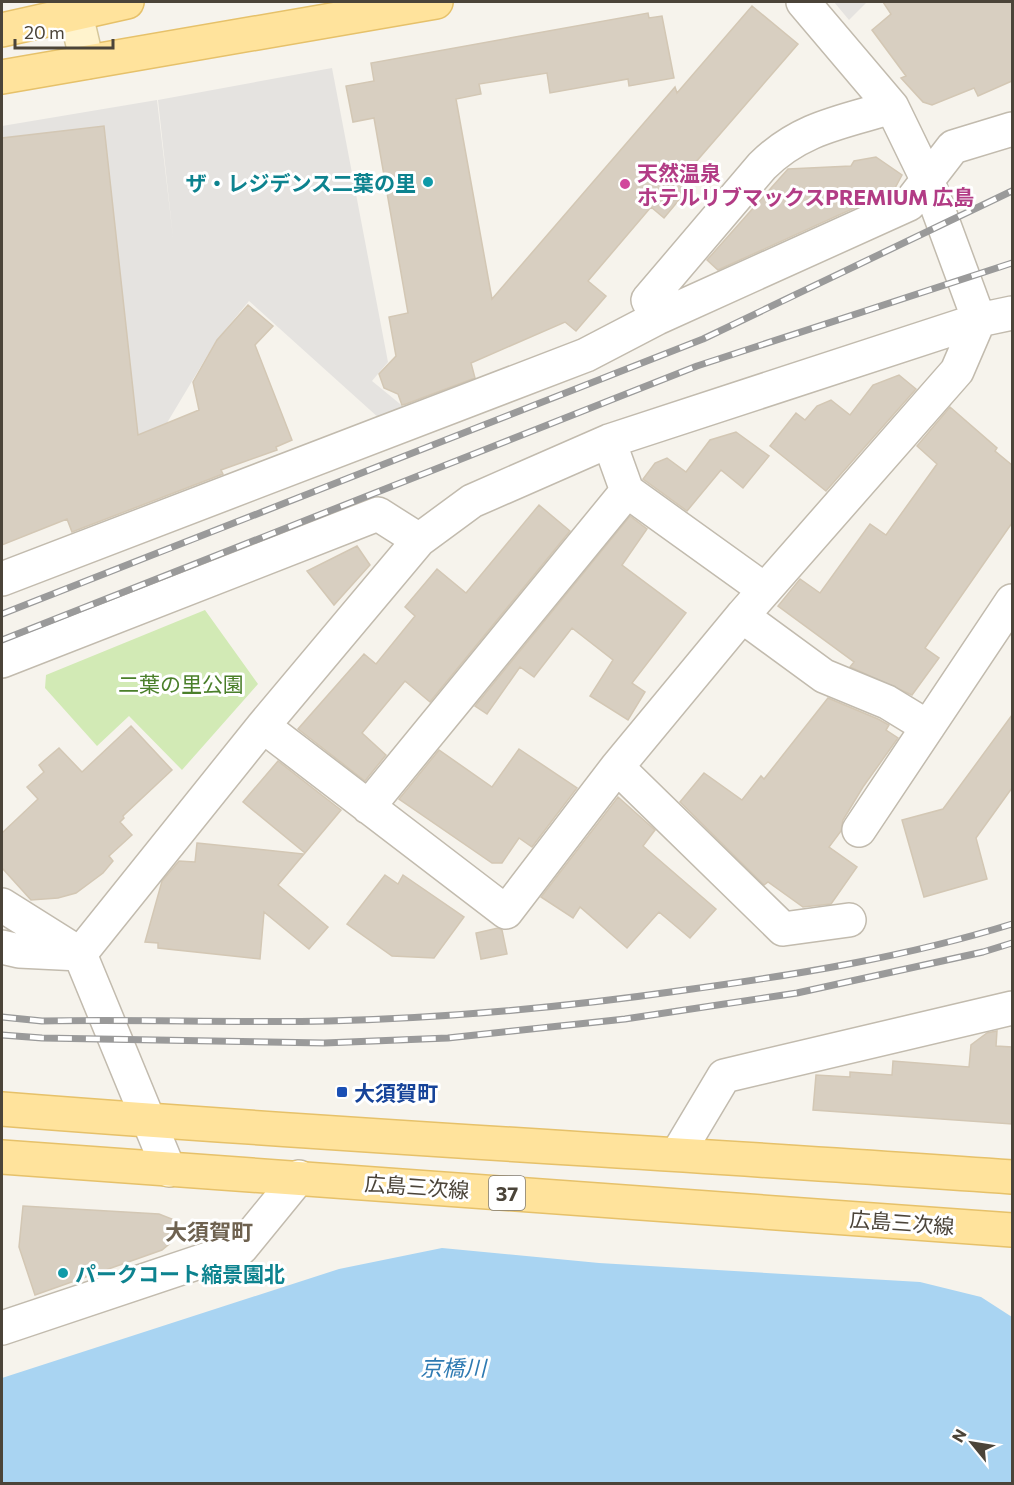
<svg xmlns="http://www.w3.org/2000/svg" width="1014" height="1485" font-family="Commissioner,'Noto Sans JP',sans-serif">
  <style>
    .green { fill: #d2eab5 }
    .parking { fill: #e5e3e0 }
    .water { fill: #a9d4f2 }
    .building { fill: #d8cfc1; stroke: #d3c7b4; stroke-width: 1.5 }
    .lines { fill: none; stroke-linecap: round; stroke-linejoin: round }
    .street-casing { stroke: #c2bbae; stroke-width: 36 }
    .secondary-casing { stroke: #d6c79b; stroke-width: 36 }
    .primary-casing { stroke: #e6c16a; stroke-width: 36 }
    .street { stroke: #fff; stroke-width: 33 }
    .secondary { stroke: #fff3cd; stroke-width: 33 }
    .primary { stroke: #ffe39c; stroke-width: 33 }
    .rail-casing { stroke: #9a9a9a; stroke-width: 7 }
    .rail { stroke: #fff; stroke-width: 4.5; stroke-dasharray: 14; stroke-linecap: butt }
    .culture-dot { fill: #0f9aa8; stroke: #fff; stroke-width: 2 }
    .hotel-dot { fill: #d1479c; stroke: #fff; stroke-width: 2 }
    .transit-dot { fill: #1a4fb4; stroke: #fff; stroke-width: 2 }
    .labels { text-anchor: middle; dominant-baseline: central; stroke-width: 6; stroke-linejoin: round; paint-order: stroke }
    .shield { fill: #fff; stroke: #817c74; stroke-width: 1.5 }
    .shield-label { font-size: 20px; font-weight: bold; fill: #4b4439 }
    .hotel-label { font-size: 21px; font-weight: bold; fill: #b23c85; stroke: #fff; text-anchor: start }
    .culture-label { font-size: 21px; font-weight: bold; fill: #0d838f; stroke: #fff; text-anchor: end }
    .park-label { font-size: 21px; fill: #4a7f2a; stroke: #fff }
    .transit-label { font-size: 21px; font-weight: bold; fill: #164399; stroke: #fff; text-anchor: start }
    .street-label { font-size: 21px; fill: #4b4439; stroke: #fff }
    .neighbourhood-label { font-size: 22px; font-weight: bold; fill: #6e6250; stroke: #fff }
    .water-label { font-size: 22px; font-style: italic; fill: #2e7ab2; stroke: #fff }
  </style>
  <rect width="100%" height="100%" fill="#f6f3ec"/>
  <path class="green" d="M205 610 258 684 182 770 129 716 97 746 45 688 46 675Z"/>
  <path class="parking" d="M834 2H867L849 20Z
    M332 68 388 362 372 381 405 408 380 419 249 301 216 341 146 458 128 465 2 479V126L157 100 173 237 158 100Z"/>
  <path class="water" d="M442 1248 599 1263 920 1282 981 1297 1012 1317V1483H2V1378L339 1269Z"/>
  <path class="building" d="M883 2H1012V81L978 96 974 88 932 105 923 102 901 78 906 76 872 30 891 14Z
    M752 6 798 44 695 163 704 170 664 218 651 207 588 281 606 296 576 331 565 322 471 363 475 378 406 404 402 405 398 394 384 388 379 374 396 356 389 317 408 313 374 118 353 122 346 86 374 81 371 63 648 13 649 18 662 16 674 78 629 86 628 79 550 93 547 73 479 84 481 94 456 99 492 299 675 87 677 93Z
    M104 126 138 435 199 410 193 382 217 340 248 305 273 326 255 345 292 440 276 447 277 450 221 470 223 474 72 532 67 519 2 545V138Z
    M876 157 902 175 894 190 718 270 707 260 788 169 851 166 854 161Z
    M899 375 916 389 826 491 770 446 796 413 805 420 817 406 831 400 850 415 873 385Z
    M950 407 997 448 995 451 1012 465V523L925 648 939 658 912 695 850 667 854 662 778 606 800 579 820 593 870 524 886 535 937 464 917 446Z
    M736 432 769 456 743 488 721 470 687 511 643 479 655 463 667 458 686 472 710 440Z
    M539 505 570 531 430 702 405 681 362 733 386 755 365 781 298 729 364 654 376 664 415 616 405 607 437 569 466 593Z
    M630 516 647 529 622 565 686 613 632 683 645 692 628 720 590 696 613 660 572 628 534 677 520 667 487 714 475 706Z
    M357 546 370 565 334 605 307 571Z
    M828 698 878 719 889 725 886 730 898 738 863 787 843 820 841 831 829 847 857 867 831 904 803 907 768 882 764 885 680 802 704 773 742 800 761 776 764 779Z
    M1012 715V788L976 838 987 879 924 897 902 820 943 809Z
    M131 726 172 770 123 816 124 818 120 822 132 835 109 856 113 861 103 873 76 893 58 898 31 900 2 868V833L38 799 27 787 44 772 39 765 59 748 82 772Z
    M519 749 577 788 532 847 519 838 502 863H492L399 799 439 750 492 787Z
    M278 761 341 810 305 853 243 802Z
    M618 797 655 830 643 846 716 909 690 938 659 912 627 948 580 907 573 918 541 897Z
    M197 843 304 854 278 885 328 927 309 949 264 912 260 959 158 948V943L145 942 162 881 179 861 195 862Z
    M385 875 398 884 403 875 464 917 434 958 392 956 347 924Z
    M498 928 502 930 507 954 481 959 476 933Z
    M997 1031 996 1046 1012 1047V1124L813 1110 816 1075 850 1077V1072L892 1075 893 1061 969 1067 971 1045 987 1033Z
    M23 1206 159 1214 172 1219 178 1229 174 1240 162 1250 35 1295 19 1247Z"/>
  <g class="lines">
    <defs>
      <path id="street" d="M657 318 648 300 762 166C800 128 842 122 892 107
        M609 441 627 491 765 590
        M2 579 586 355 657 318 909 204 953 147 1012 129
        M742 616 824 676 887 702 928 727
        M2 661 378 514 419 540
        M263 726 506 912 617 767 742 616 957 371 979 320 927 179 892 107 803 2
        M617 767 783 929 849 920
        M368 807 627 491
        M859 830 1012 601
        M2 905 80 954 169 1170
        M2 947 19 951 80 954 263 726 419 540 472 501 609 441 979 320 1012 313
        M678 1153 724 1076 1012 1008
        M2 1328 241 1248 299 1177"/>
      <path id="secondary" d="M73 2 87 62"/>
      <path id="primary" d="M2 30 127 2
        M2 77 436 2
        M2 1109C338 1136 676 1153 1012 1177
        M2 1157 1012 1230"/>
    </defs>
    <use href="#street" class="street-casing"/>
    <use href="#secondary" class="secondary-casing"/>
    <use href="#primary" class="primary-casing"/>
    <use href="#street" class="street"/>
    <use href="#secondary" class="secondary"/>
    <use href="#primary" class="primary"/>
    <defs>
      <path id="rail" d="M2 614 703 339 1012 191
        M2 640 697 366 1012 263
        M2 1017 42 1021C137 1019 232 1023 328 1021 447 1018 567 1007 685 990 795 975 906 957 1012 924
        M2 1035 42 1038 324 1043 448 1038 625 1019 797 993 983 952 1012 943"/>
    </defs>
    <use href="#rail" class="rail-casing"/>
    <use href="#rail" class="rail"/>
  </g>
  <g class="culture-dot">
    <circle cx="428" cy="182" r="6"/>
    <circle cx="63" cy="1273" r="6"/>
  </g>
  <circle class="hotel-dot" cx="625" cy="184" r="6"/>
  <rect class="transit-dot" x="336" y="1086" width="12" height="12" rx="3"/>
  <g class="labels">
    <rect class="shield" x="489" y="1176" width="36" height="34" rx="4.5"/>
    <g class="shield-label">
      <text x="507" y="1193">37</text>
    </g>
    <g class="hotel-label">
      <text x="637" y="172">天然温泉<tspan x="637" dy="24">ホテルリブマックスPREMIUM 広島</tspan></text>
    </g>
    <g class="culture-label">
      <text x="416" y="182">ザ・レジデンス二葉の里</text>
      <text x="75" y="1273" text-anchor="start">パークコート縮景園北</text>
    </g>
    <g class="park-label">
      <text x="181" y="683">二葉の里公園</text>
    </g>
    <g class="transit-label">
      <text x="354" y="1092">大須賀町</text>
    </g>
    <g class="street-label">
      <text transform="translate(417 1186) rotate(4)">広島三次線</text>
      <text transform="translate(902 1222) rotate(4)">広島三次線</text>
    </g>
    <g class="neighbourhood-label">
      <text x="209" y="1231">大須賀町</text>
    </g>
    <g class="water-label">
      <text x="453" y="1367">京橋川</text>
    </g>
  </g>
  <rect width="1014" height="1485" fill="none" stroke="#4b4439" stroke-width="6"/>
  <g transform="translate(972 1443) rotate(300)" stroke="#ffffff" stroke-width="4.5" paint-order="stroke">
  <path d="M0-4.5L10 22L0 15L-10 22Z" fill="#4b4439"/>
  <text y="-9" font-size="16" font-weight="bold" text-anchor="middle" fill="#4b4439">N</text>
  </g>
  <path d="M15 39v9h98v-9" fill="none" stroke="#4b4439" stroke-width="3"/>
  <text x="24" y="39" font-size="18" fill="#4b4439" stroke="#ffffff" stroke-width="4.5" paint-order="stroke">20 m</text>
</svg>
